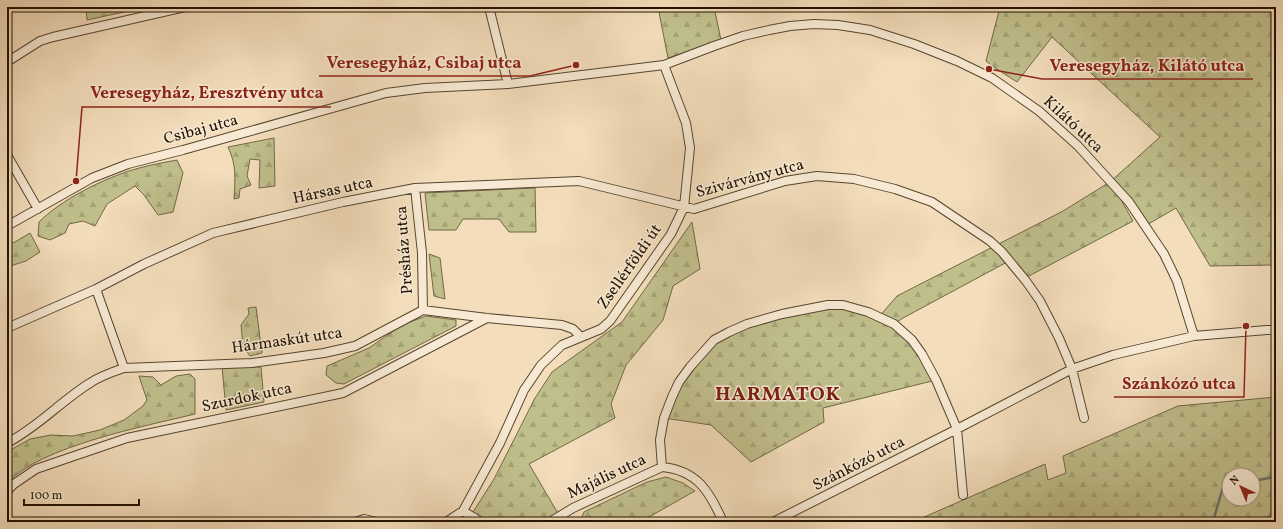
<svg xmlns="http://www.w3.org/2000/svg" width="1283" height="529" font-family="Vollkorn,serif">
  <style>
    .forest { fill: url(#forest-firs); stroke: #716846; fill-rule: evenodd }
    .lines { fill: none; stroke-linecap: round; stroke-linejoin: round }
    .stream { stroke: #6b786a; stroke-width: 2.5 }
    .minor-casing { stroke: #56452f; stroke-width: 10 }
    .minor { stroke: #f7e9d3; stroke-width: 8 }
    .labels { text-anchor: middle; dominant-baseline: central; stroke-width: 3; stroke-linejoin: round; paint-order: stroke }
    .street-label { font-size: 16px; fill: #221200; stroke: #f7e9d3 }
    .district-label { font-size: 20px; font-weight: bold; letter-spacing: 1px; fill: #7a1f14; stroke: #f7e9d3 }
    .leader { fill: none; stroke: #8f2418; stroke-width: 1.5 }
    .callout-dot { fill: #8f2418; stroke: #f7e9d3; stroke-width: 1.5 }
    .callout-label { font-size: 17px; text-anchor: middle; font-weight: bold; fill: #8f2418; stroke: #f7e9d3; stroke-width: 3; stroke-linejoin: round; paint-order: stroke }
  </style>
  <defs>
    <pattern id="forest-firs" width="22" height="20" patternUnits="userSpaceOnUse"><rect width="22" height="20" fill="#c0bf8c"/><path d="M5 1l3.5 6h-7zM16 11l3.5 6h-7z" fill="#a5a377"/></pattern>
  </defs>
  <rect width="100%" height="100%" fill="#f3ddbb"/>
  <filter id="stains"><feTurbulence type="fractalNoise" baseFrequency=".005" numOctaves="4"/><feColorMatrix values="0 0 0 0 .2 0 0 0 0 .09 0 0 0 0 .02 0 0 0 .5 -.17"/></filter>
  <radialGradient id="worn" r=".72"><stop offset=".6" stop-color="#630" stop-opacity="0"/><stop offset="1" stop-color="#630" stop-opacity=".3"/></radialGradient>
  <path class="forest" d="M86 7H147L87 20Z
    M658 7H714L721 40 668 58Z
    M1000 7H1276V265L1210 266 1176 208 1145 226 1112 184 1133 221 1027 277 1009 261 903 318 894 324 922 354 936 380 823 408 824 422 751 462 711 425 664 418 684 375 727 333 828 305 878 318 897 296 1063 211 1110 182 1160 137 1052 37 1017 82 992 66 986 61Z
    M274 138 275 186 259 188 260 160 250 159 247 176 251 185 240 189 239 198 234 199C235 179 237 166 228 147Z
    M177 160 183 173 173 212 158 215 144 195 135 186 107 204 95 226 83 221 69 224 65 233 50 240 38 236 39 222C61 200 99 181 129 171 144 166 161 163 177 160Z
    M535 188 536 232H509L499 219H463L456 230H429L425 193Z
    M692 222 700 269 673 286 663 320 626 365 611 404 615 418 529 464 563 522H465L468 520 494 479 535 398 552 372 622 322Z
    M30 233 40 252 26 261 7 267V244L15 242Z
    M429 254 440 258 445 299 434 296Z
    M256 307 262 353 250 356 243 346 241 325 249 314 248 308Z
    M426 316 456 320V326L344 384 336 383 326 375 327 366 369 348 402 325Z
    M222 367H261L264 402 226 410Z
    M190 374 195 379V414C146 426 41 446 7 483V452L30 439 51 435 73 436 100 430 124 420 143 406 147 400 139 376 153 377 161 385 176 376Z
    M1276 397V516L1246 520 1241 522H913L1045 464 1048 480 1066 473 1063 456 1178 406ZM1229 475H1253V499H1229Z
    M666 477 683 483 695 491 640 522H580L584 512 647 482Z"/>
  <g class="lines">
    <path class="stream" d="M1253 481 1274 477 1276 475
      M1057 522 1065 520 1071 522
      M1200 522 1214 518 1223 487 1229 485"/>
    <defs>
      <path id="minor" d="M489 7 508 84
        M7 62 40 41 53 37 185 7
        M7 155 38 209
        M415 188 422 253 423 310
        M7 226 92 178 128 164 183 150 386 93 425 88 508 84 664 65 714 46 743 36 769 30 790 26 814 24 838 25 870 30 914 44 957 61 992 78 1039 111 1078 146 1129 202 1164 254 1177 281 1194 336
        M96 289 124 368
        M7 328 96 289 144 264 213 233 343 202 415 188 579 181 694 209 785 181 817 176 854 179 895 189 932 202 990 241 1002 252 1026 281 1040 301 1059 338 1072 369 1084 418
        M7 443C38 427 61 401 90 383 100 376 112 372 124 368L252 363 324 353 355 346 423 310 487 318 562 325 573 329 581 337
        M662 467 660 440 664 418 672 397 679 382 690 367 714 340 729 332 747 324 782 314 828 305H843L868 312 894 324 912 340 922 354 936 380 957 429 963 495
        M7 491 14 484 36 469 127 438 343 393 487 318
        M463 511 481 522
        M355 522 364 519 377 522
        M446 522 463 511 500 443 524 390 541 365 562 345 601 329 610 321 671 234 684 207 690 148 686 123 664 65
        M550 522 573 508 662 467C697 470 710 492 723 522
        M773 522 957 429 1072 369 1113 355 1194 336 1267 330H1276"/>
    </defs>
    <use href="#minor" class="minor-casing"/>
    <use href="#minor" class="minor"/>
  </g>
  <g class="labels">
    <g class="street-label">
      <text transform="translate(1073 125) rotate(43)">Kilátó utca</text>
      <text transform="translate(201 130) rotate(-15)">Csibaj utca</text>
      <text transform="translate(750 179) rotate(-15)">Szivárvány utca</text>
      <text transform="translate(333 191) rotate(-12)">Hársas utca</text>
      <text transform="translate(405 250) rotate(-94)">Présház utca</text>
      <text transform="translate(630 267) rotate(-55)">Zsellérföldi út</text>
      <text transform="translate(287 341) rotate(-8)">Hármaskút utca</text>
      <text transform="translate(247 398) rotate(-12)">Szurdok utca</text>
      <text transform="translate(859 464) rotate(-27)">Szánkózó utca</text>
      <text transform="translate(607 477) rotate(-25)">Majális utca</text>
    </g>
    <g class="district-label">
      <text x="778" y="395">HARMATOK</text>
    </g>
  </g>
  <path class="leader" d="M576 65L530 76H319M989 69L1042 79H1253M76 181L82 107H331M1246 326L1244 397H1114"/>
  <g class="callout-dot">
    <circle cx="576" cy="65" r="4"/>
    <circle cx="989" cy="69" r="4"/>
    <circle cx="76" cy="181" r="4"/>
    <circle cx="1246" cy="326" r="4"/>
  </g>
  <g class="callout-label">
    <text x="424" y="68">Veresegyház, Csibaj utca</text>
    <text x="1147" y="71">Veresegyház, Kilátó utca</text>
    <text x="207" y="98">Veresegyház, Eresztvény utca</text>
    <text x="1179" y="389">Szánkózó utca</text>
  </g>
  <rect width="1283" height="529" fill="none" stroke="#f3ddbb" stroke-width="24"/>
  <rect x="8" y="8" width="1267" height="513" fill="none" stroke="#221200" stroke-width="2"/>
  <rect x="12" y="12" width="1259" height="505" fill="none" stroke="#221200"/>
  <g transform="translate(1241 487) rotate(316)"><circle r="19" fill="#f7e9d3" stroke="#a2937f"/>
  <path d="M0-3L7 15L0 10L-7 15Z" fill="#8f2418"/>
  <text y="-6" font-size="11" font-weight="bold" text-anchor="middle" fill="#221200">N</text>
  </g>
  <path d="M24 499v6h115v-6" fill="none" stroke="#221200" stroke-width="2"/>
  <text x="30" y="499" font-size="12" fill="#221200" stroke="#f7e9d3" stroke-width="3" paint-order="stroke">100 m</text>
  <rect width="100%" height="100%" filter="url(#stains)"/>
  <rect width="100%" height="100%" fill="url(#worn)"/>
</svg>
